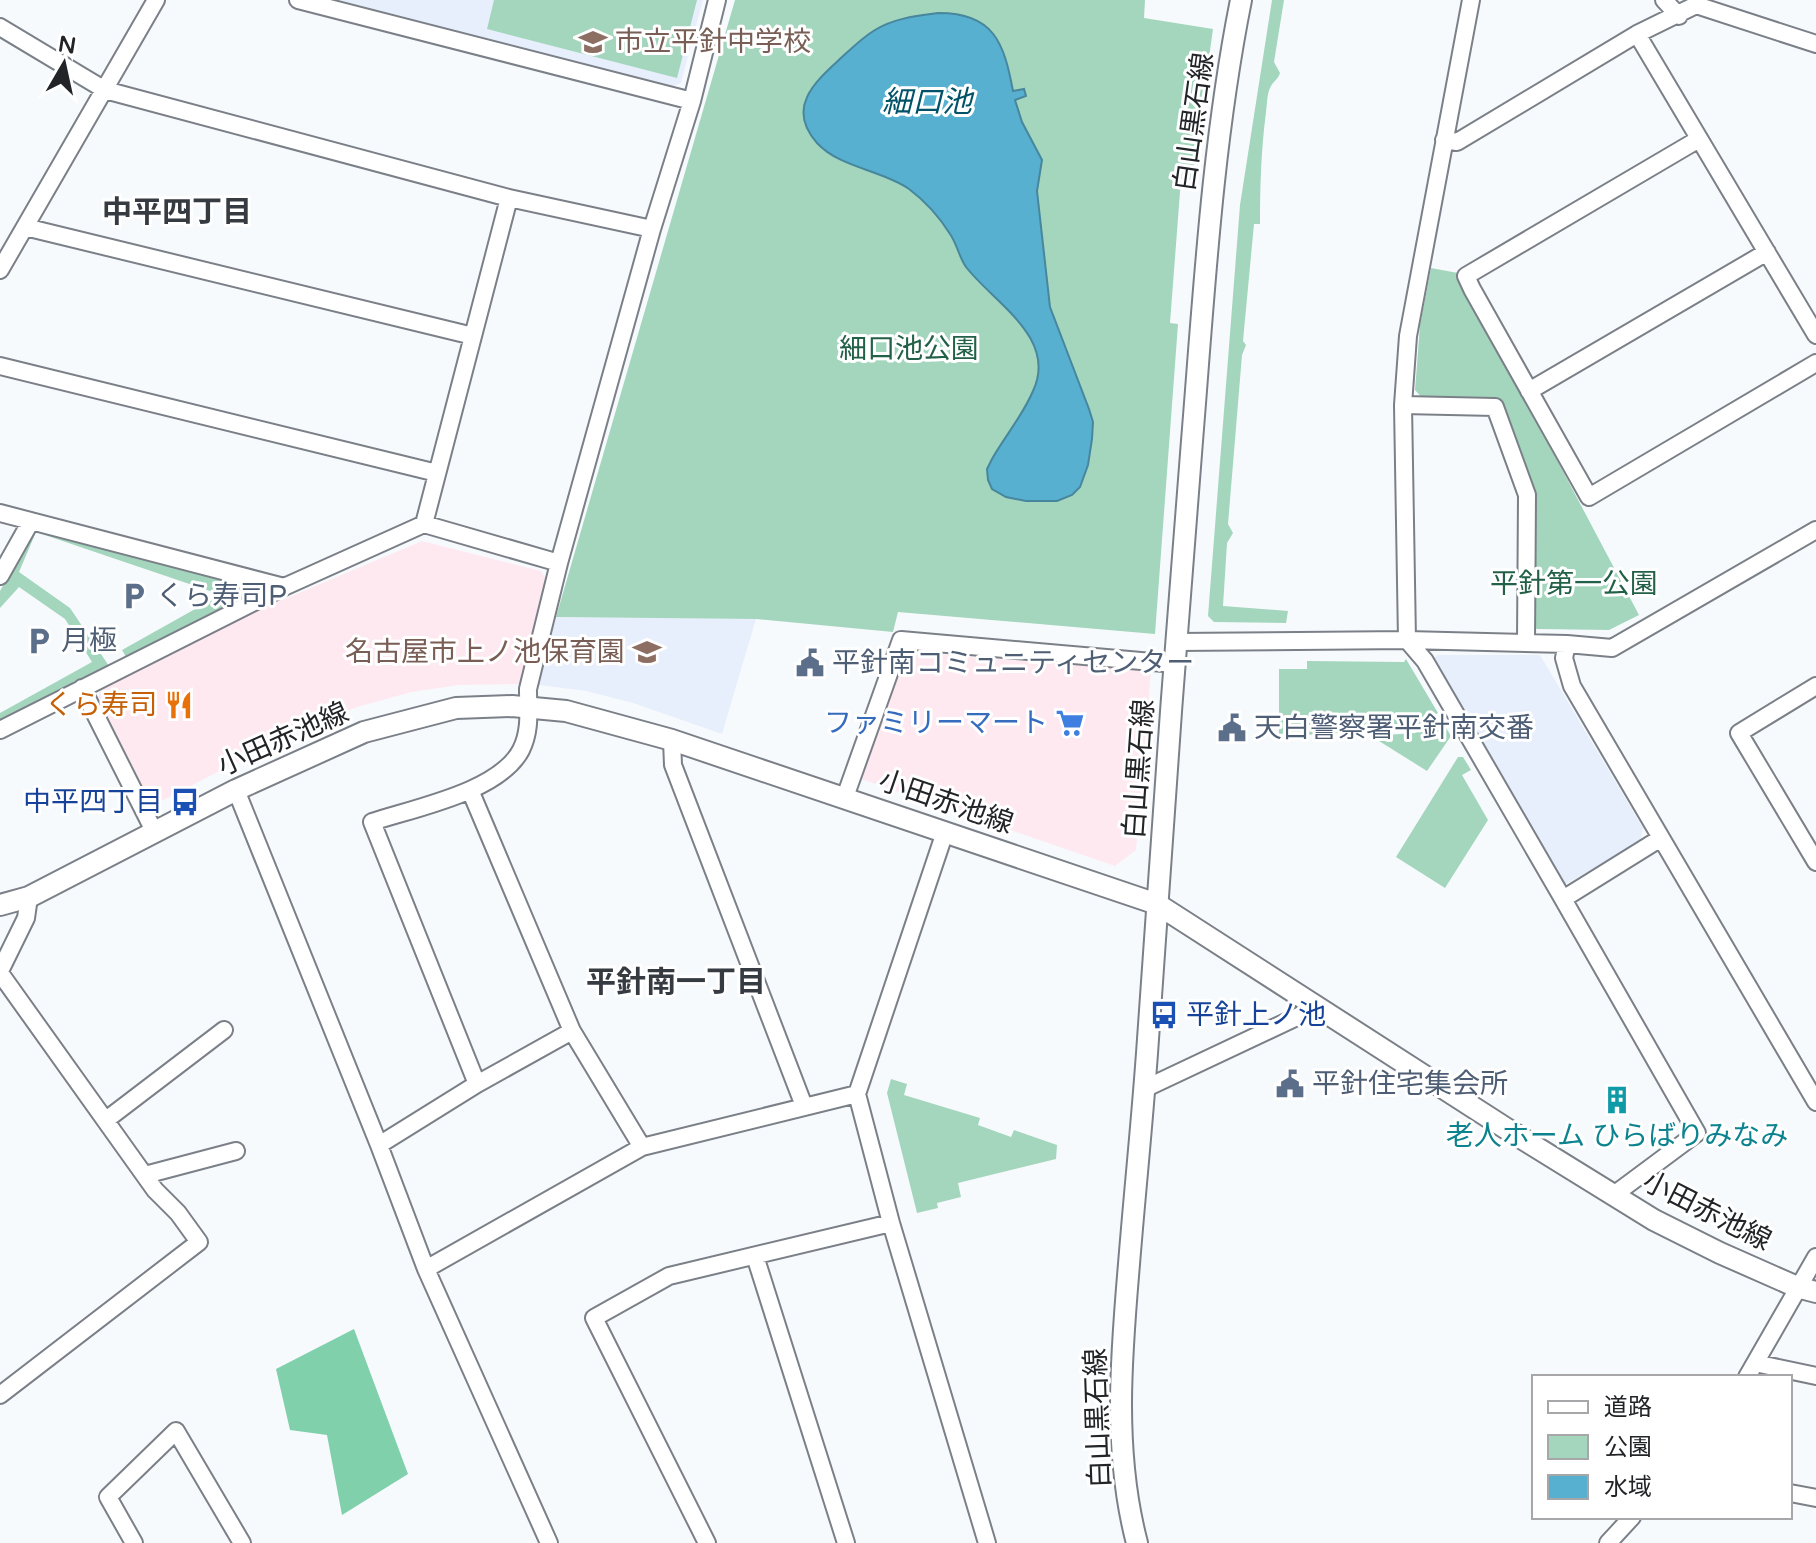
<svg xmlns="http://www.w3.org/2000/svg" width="1816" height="1543" font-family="'Varela Round','Noto Sans JP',sans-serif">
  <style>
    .commercial { fill: #fee9f0 }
    .built { fill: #e8effc }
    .green { fill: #a3d6bd }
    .forest { fill: #7fd0ab }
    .water { fill: #57b0cf; stroke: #47869d; stroke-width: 2 }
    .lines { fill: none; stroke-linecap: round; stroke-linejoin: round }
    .minor-casing { stroke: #7b8088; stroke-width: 20 }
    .tertiary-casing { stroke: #7b8088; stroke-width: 24 }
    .minor { stroke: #fff; stroke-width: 16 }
    .tertiary { stroke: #fff; stroke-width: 20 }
    .labels { text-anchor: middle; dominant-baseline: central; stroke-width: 6; stroke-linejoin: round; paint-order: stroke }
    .education-label { font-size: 28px; fill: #785e54; stroke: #fff; text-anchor: start }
    .street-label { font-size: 28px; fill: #222428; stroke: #fff }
    .park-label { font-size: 28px; fill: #236048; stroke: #fff }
    .service-label { font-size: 28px; fill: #4e5e75; stroke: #fff; text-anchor: start }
    .food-label { font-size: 28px; fill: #c56008; stroke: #fff; text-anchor: end }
    .shop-label { font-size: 28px; fill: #366cbe; stroke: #fff; text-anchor: end }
    .transit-label { font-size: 28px; fill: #164399; stroke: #fff; text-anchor: end }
    .culture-label { font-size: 28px; fill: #0d838f; stroke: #fff }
    .water-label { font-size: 30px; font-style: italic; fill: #035368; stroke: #fff }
    .neighbourhood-label { font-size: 30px; font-weight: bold; fill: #363a41; stroke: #fff }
  </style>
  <rect width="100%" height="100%" fill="#f7fafd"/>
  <path class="commercial" d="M422 541 541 571 548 582 520 684 459 685 412 692 357 707 291 734 152 806 97 700 101 689 256 611Z
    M910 652 1151 671 1136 850 1115 866 861 779 903 656Z"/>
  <path class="built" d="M333 0H703L681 83 671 87Z
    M556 617 756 619 722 734 633 703 586 691 539 685Z
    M1437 655H1540L1643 828 1640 842 1564 885 1432 660Z"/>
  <path class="green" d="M494 0H697L677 78 487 29Z
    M735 0H1145L1144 18 1213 29 1192 180 1181 179 1170 323 1178 324 1155 634 898 612 893 632 756 619 556 617Z
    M1272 0H1284L1274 62 1280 73C1278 80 1273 81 1270 88 1267 94 1267 105 1266 112 1261 151 1260 187 1260 224H1254L1243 341 1246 345 1242 355 1228 524 1233 533 1227 543 1223 606 1288 611 1286 623 1214 622 1208 616 1240 205Z
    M1431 268 1458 273 1639 615 1609 630 1537 629 1529 622 1532 490 1498 401 1423 399 1415 390 1420 325Z
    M39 531 240 583 243 599 126 657 122 650 213 599 216 593 36 532 19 572 70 608 109 666 0 720V713L92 662 65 619 19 587 0 608V591L33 533Z
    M1406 659 1438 713 1414 727 1304 735 1303 732 1279 734V669H1307V661L1404 662Z
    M1440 718 1451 736 1427 771 1371 736 1415 733Z
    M1458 757H1463L1471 770 1462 775 1488 820 1445 888 1396 857Z
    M891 1079 907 1084 904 1095 980 1118 978 1125 1011 1137 1014 1130 1057 1145 1056 1159 958 1183 961 1197 937 1203 938 1208 917 1213 887 1093Z"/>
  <path class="forest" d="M354 1329 408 1474 342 1515 327 1435 290 1430 276 1369Z"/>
  <path class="water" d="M939 13C994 13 1004 43 1013 91L1024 89 1026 96 1015 100 1022 122 1042 160 1037 191 1050 307 1089 409 1093 422 1092 439 1088 465 1080 487 1072 495 1057 501H1026L1006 497 992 489 988 480 987 469 992 459C1005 436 1023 415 1033 391 1058 338 994 303 966 267 959 257 957 244 950 234 940 218 925 201 909 189 882 170 840 168 817 143 785 107 816 81 842 57 852 48 863 37 875 30 894 18 917 16 939 13Z"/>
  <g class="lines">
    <defs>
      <path id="minor" d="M298 0 692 101
        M1471 0 1408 336 1403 405 1407 640 1425 661 1563 899
        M1664 0 1679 16
        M0 27 105 90 509 198 652 229
        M1637 34 1816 335
        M1699 139 1466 276 1472 289 1589 497 1816 363
        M1444 140 1457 142 1637 34 1696 5 1816 44
        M25 227 473 336
        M0 270 156 0
        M0 366 437 473
        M1529 391 1767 252
        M1403 405 1495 407 1527 495 1526 643
        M0 513 284 587
        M424 524 559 563
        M0 576 31 521
        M1175 642 1407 640 1567 644 1612 648 1816 530
        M1567 644 1564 658 1572 686 1816 1102
        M1816 686 1739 733 1816 862
        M82 688 154 831
        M0 730 284 587 424 524 509 198
        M672 740 673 765 804 1106
        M236 790 379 1145 426 1269 549 1543
        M470 790 572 1031 642 1147
        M845 797 901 640 1175 664
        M945 832 857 1094 891 1223 987 1543
        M0 971 26 918 29 897
        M0 973 155 1190 178 1213 199 1242 0 1395
        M477 1084 372 822C414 808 499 792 521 750 531 730 528 710 528 689L559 563 652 229 692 101 717 0
        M1144 1089 1318 1007
        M106 1120 224 1030
        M379 1145 477 1084 572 1031
        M145 1175 236 1151
        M1615 1194 1697 1133 1563 899 1661 838
        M755 1256 846 1543
        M426 1269 642 1147 857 1094
        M1755 1363 1816 1376
        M1747 1377 1816 1257
        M1790 1493 1816 1498
        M134 1543 108 1497 176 1431 242 1543
        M707 1543 594 1318 669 1276 891 1223
        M1608 1543 1632 1517"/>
      <path id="tertiary" d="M0 905 29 897 236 790 364 732 456 708 512 706 566 711 672 740 1157 904 1510 1131 1654 1220 1720 1253 1797 1287 1816 1292
        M1137 1543C1113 1452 1121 1357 1129 1264 1135 1189 1143 1114 1148 1039 1161 840 1176 640 1192 441 1204 293 1212 145 1241 0"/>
    </defs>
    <use href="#minor" class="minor-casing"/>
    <use href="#tertiary" class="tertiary-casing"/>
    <use href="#minor" class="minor"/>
    <use href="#tertiary" class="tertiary"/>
  </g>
  <defs>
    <symbol id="school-bare" viewBox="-9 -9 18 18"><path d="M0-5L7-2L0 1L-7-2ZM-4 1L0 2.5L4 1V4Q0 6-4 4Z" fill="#8d6e63" stroke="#fff" stroke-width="2.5" paint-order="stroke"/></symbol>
    <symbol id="parking-bare" viewBox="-9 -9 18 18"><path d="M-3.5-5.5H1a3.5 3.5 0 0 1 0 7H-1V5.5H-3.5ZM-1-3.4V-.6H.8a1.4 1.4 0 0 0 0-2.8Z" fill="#5c6f8a" stroke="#fff" stroke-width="2.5" paint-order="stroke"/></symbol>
    <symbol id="civic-bare" viewBox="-9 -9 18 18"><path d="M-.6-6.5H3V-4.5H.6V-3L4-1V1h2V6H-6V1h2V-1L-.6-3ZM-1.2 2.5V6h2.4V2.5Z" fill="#5c6f8a" stroke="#fff" stroke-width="2.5" paint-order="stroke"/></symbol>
    <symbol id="restaurant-bare" viewBox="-9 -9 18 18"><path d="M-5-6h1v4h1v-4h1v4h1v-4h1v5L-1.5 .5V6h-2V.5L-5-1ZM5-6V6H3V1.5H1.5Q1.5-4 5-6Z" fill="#e8710a" stroke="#fff" stroke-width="2.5" paint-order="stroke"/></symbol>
    <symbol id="supermarket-bare" viewBox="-9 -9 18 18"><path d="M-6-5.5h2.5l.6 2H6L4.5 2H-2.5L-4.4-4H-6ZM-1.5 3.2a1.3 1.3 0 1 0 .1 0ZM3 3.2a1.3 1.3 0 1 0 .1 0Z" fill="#3f7fe0" stroke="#fff" stroke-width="2.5" paint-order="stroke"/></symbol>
    <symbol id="bus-bare" viewBox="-9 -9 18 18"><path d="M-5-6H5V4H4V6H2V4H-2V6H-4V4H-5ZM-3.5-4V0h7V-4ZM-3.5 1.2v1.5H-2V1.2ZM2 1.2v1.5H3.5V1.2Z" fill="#1a4fb4" stroke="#fff" stroke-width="2.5" paint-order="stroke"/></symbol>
    <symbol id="building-bare" viewBox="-9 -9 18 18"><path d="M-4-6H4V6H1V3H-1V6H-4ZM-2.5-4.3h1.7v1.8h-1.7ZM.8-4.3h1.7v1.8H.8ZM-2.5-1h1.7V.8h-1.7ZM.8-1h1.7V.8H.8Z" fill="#0f9aa8" stroke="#fff" stroke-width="2.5" paint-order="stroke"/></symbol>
  </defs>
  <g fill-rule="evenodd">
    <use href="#school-bare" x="573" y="22" width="40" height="40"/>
    <use href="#parking-bare" x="114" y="576" width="40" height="40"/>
    <use href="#parking-bare" x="19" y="621" width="40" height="40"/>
    <use href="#school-bare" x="627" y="632" width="40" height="40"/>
    <use href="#civic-bare" x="790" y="643" width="40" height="40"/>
    <use href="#restaurant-bare" x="159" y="685" width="40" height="40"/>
    <use href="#supermarket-bare" x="1050" y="703" width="40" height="40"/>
    <use href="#civic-bare" x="1212" y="708" width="40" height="40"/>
    <use href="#bus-bare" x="165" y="782" width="40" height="40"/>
    <use href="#bus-bare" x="1144" y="995" width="40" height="40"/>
    <use href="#civic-bare" x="1270" y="1064" width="40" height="40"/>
    <use href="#building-bare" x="1597" y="1080" width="40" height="40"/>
  </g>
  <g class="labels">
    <g class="education-label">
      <text x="615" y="42">市立平針中学校</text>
      <text x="625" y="652" text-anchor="end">名古屋市上ノ池保育園</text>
    </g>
    <g class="street-label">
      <text transform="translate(1194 122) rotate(-82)">白山黒石線</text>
      <text transform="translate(283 739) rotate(-24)">小田赤池線</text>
      <text transform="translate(1139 769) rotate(-86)">白山黒石線</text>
      <text transform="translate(946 802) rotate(19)">小田赤池線</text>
      <text transform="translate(1707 1211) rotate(27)">小田赤池線</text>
      <text transform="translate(1098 1418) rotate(-92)">白山黒石線</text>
    </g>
    <g class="park-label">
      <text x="909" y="349">細口池公園</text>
      <text x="1574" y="584">平針第一公園</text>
    </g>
    <g class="service-label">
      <text x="156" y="596">くら寿司P</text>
      <text x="61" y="641">月極</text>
      <text x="832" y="663">平針南コミュニティセンター</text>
      <text x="1254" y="728">天白警察署平針南交番</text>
      <text x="1312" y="1084">平針住宅集会所</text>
    </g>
    <g class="food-label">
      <text x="157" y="705">くら寿司</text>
    </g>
    <g class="shop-label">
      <text x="1048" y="723">ファミリーマート</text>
    </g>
    <g class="transit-label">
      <text x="163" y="802">中平四丁目</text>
      <text x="1186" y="1015" text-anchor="start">平針上ノ池</text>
    </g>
    <g class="culture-label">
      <text x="1617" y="1136">老人ホーム ひらばりみなみ</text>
    </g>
    <g class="water-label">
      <text x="927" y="102">細口池</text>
    </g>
    <g class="neighbourhood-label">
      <text x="177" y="212">中平四丁目</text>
      <text x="676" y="982">平針南一丁目</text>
    </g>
  </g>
  <rect x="1532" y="1375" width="260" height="144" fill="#ffffff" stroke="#a7a7a9" stroke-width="2"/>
  <rect x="1548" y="1401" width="40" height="12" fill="#ffffff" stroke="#a7a7a9" stroke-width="2"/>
  <text x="1604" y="1415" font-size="24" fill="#222428">道路</text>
  <rect x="1548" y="1435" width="40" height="24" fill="#a3d6bd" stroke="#a7a7a9" stroke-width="2"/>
  <text x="1604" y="1455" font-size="24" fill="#222428">公園</text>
  <rect x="1548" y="1475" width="40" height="24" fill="#57b0cf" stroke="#a7a7a9" stroke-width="2"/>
  <text x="1604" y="1495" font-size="24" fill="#222428">水域</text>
  <g transform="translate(64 64) rotate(9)" stroke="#ffffff" stroke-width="6" paint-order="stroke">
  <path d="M0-6L14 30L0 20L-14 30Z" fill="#222428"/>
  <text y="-12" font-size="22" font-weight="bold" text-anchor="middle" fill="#222428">N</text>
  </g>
</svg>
